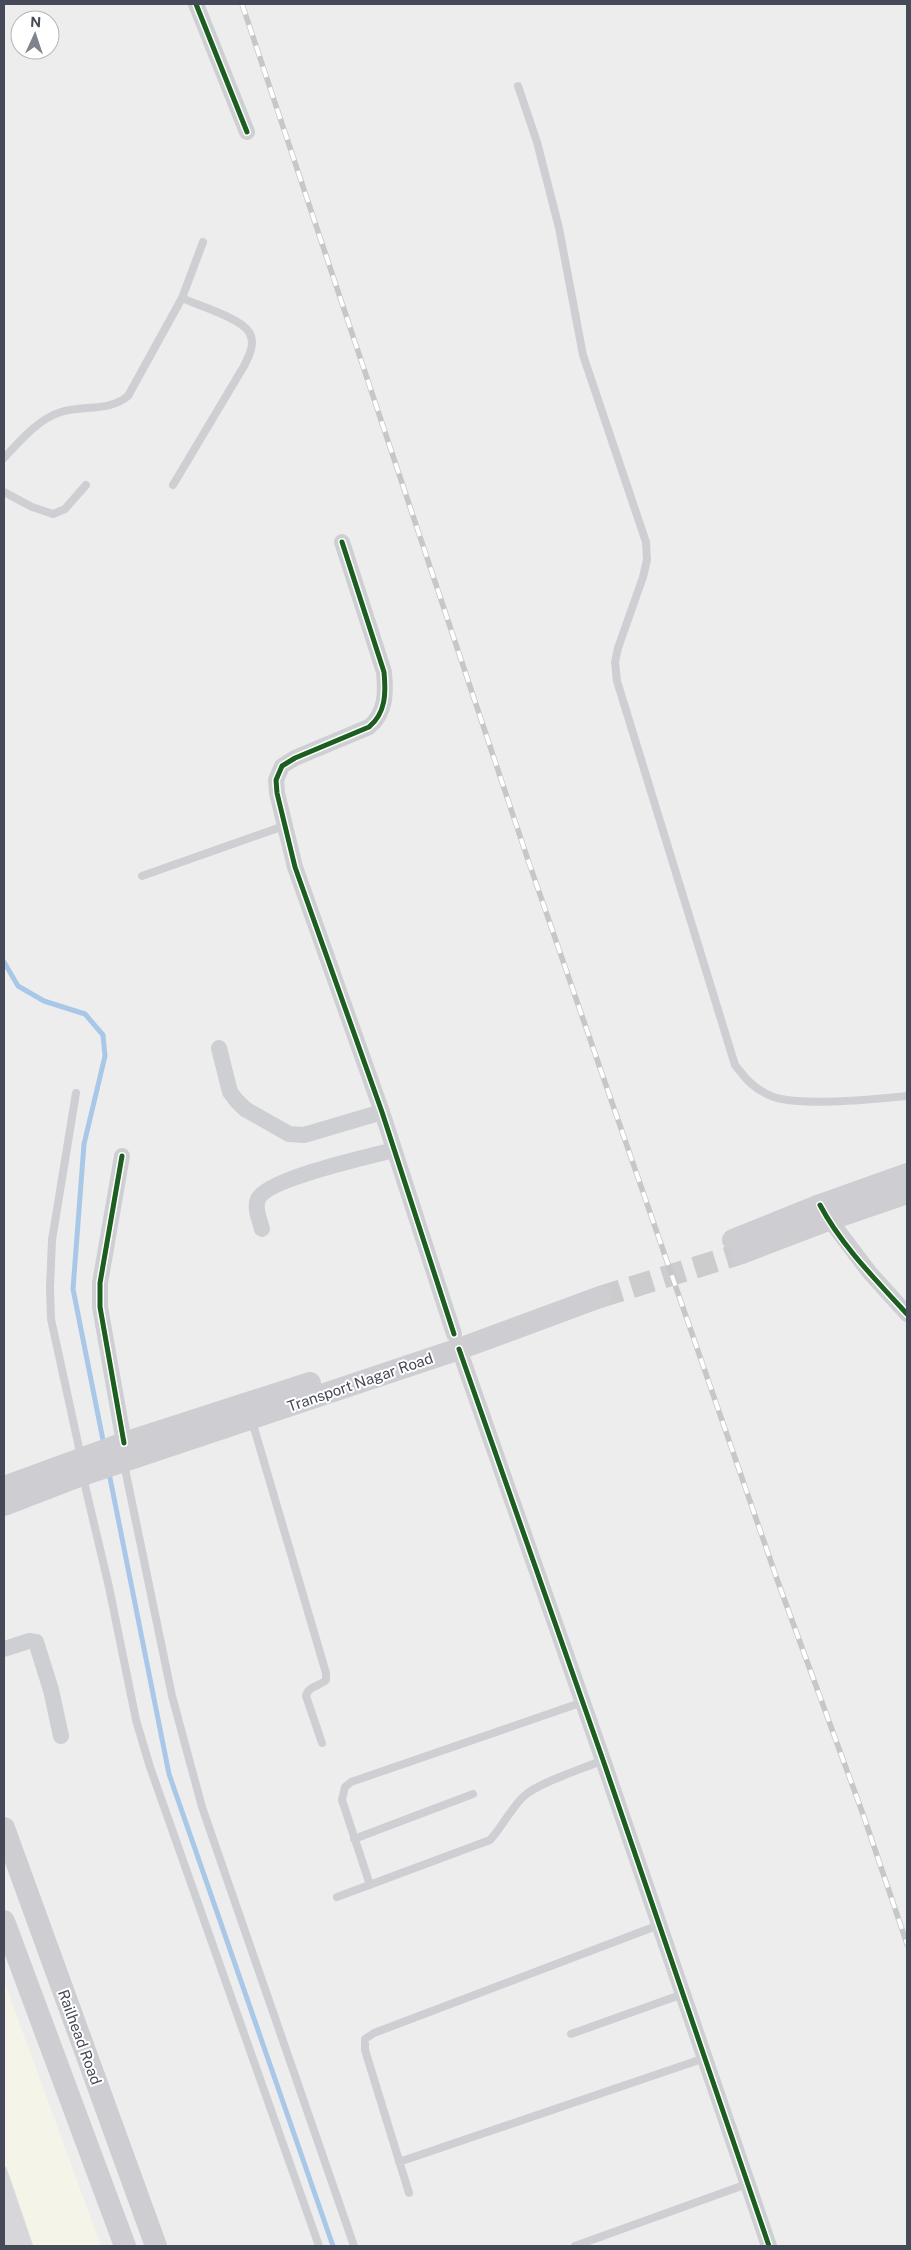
<svg xmlns="http://www.w3.org/2000/svg" width="911" height="2250" font-family="'Public Sans',sans-serif">
  <style>
    .commercial { fill: #f5f4e9 }
    .lines { fill: none; stroke-linecap: round; stroke-linejoin: round }
    .stream { stroke: #a9c8e8; stroke-width: 5 }
    .building { fill: #d7d6d9; stroke: #dfdfe0 }
    .secondary-tunnel { stroke: #cccccf; stroke-width: 22; stroke-dasharray: 22 11; stroke-linecap: butt }
    .lane { stroke: #cecfd3; stroke-width: 8 }
    .street { stroke: #cecfd3; stroke-width: 16 }
    .secondary { stroke: #ceced2; stroke-width: 22 }
    .rail-casing { stroke: #c6c7c9; stroke-width: 5.5 }
    .rail { stroke: #fff; stroke-width: 4; stroke-dasharray: 11; stroke-linecap: butt }
    .cycleway-casing { stroke: #fff; stroke-width: 8 }
    .cycleway { stroke: #1b5e20; stroke-width: 5 }
    .labels { text-anchor: middle; dominant-baseline: central; stroke-width: 4; stroke-linejoin: round; paint-order: stroke }
    .street-label { font-size: 15px; fill: #464a58; stroke: #fff }
  </style>
  <rect width="100%" height="100%" fill="#eeeded"/>
  <path class="commercial" d="M4 1981 101 2246H4Z"/>
  <g class="lines">
    <path class="stream" d="M4 962 18 986 44 1001 85 1014 103 1035 105 1056 84 1144 73 1289 104 1445
      M109 1473 169 1774 333 2246"/>
  </g>
  <path class="building" d="M4 2167H6L33 2246H4Z"/>
  <g class="lines">
    <path class="secondary-tunnel" d="M600 1297 742 1253"/>
    <path class="lane" d="M518 86 537 142 559 228 583 355 646 542 647 560 643 577 618 648 615 662 617 681 735 1065C745 1078 753 1088 769 1095 794 1108 877 1099 907 1096
      M4 458C20 441 38 419 61 412 83 405 109 412 128 396L182 298 203 242
      M173 485 244 366C249 356 256 343 249 332 241 318 197 305 182 298
      M4 492 32 507 53 514 65 509 86 485
      M142 876 284 826
      M76 1093 52 1240 50 1288 51 1319 81 1457
      M252 1421 326 1673V1680C320 1686 308 1686 306 1696L322 1743
      M124 1464 172 1696 202 1807 354 2246
      M83 1477 109 1587 136 1720 150 1767 319 2246
      M354 1839 473 1794
      M370 1885 342 1800 345 1787 351 1782 583 1702
      M337 1897 490 1840C502 1827 510 1810 523 1797 537 1783 583 1769 603 1760
      M571 2034 683 1994
      M399 2162 705 2058
      M409 2193 365 2050V2039L374 2033 659 1925
      M575 2246 747 2184"/>
    <path class="street" d="M196 4 247 132
      M342 542 384 672C386 693 386 713 369 727L295 758 282 766 276 780 277 793 295 867 382 1112 454 1334
      M219 1048 230 1092 236 1100 245 1109 289 1134 304 1135 382 1112
      M122 1156 100 1283V1307L124 1443
      M823 1211 870 1273 907 1314
      M262 1229C260 1221 254 1208 258 1199 267 1179 370 1156 394 1150
      M459 1349 603 1760 769 2246
      M4 1649 29 1641 36 1642 51 1690 61 1736"/>
    <path class="secondary" d="M733 1240 820 1205 907 1174
      M742 1253 828 1220 907 1193
      M4 1487 124 1443 310 1383
      M4 1505 82 1475 459 1349 600 1297
      M4 1828 156 2246
      M4 1921 125 2246"/>
    <defs>
      <path id="rail" d="M242 4 527 857 778 1582 864 1817 907 1944"/>
    </defs>
    <use href="#rail" class="rail-casing"/>
    <use href="#rail" class="rail"/>
    <defs>
      <path id="cycleway" d="M196 4 247 132
        M342 542 384 672C386 693 386 713 369 727L295 758 282 766 276 780 277 793 295 867 382 1112 454 1334
        M122 1156 100 1283V1307L124 1443
        M820 1205C841 1245 876 1280 907 1314
        M459 1349 603 1760 769 2246"/>
    </defs>
    <use href="#cycleway" class="cycleway-casing"/>
    <use href="#cycleway" class="cycleway"/>
  </g>
  <g class="labels">
    <g class="street-label">
      <text transform="translate(360 1382) rotate(-19)">Transport Nagar Road</text>
      <text transform="translate(80 2037) rotate(70)">Railhead Road</text>
    </g>
  </g>
  <rect width="911" height="2250" fill="none" stroke="#464a58" stroke-width="10"/>
  <g transform="translate(35 35) rotate(3)"><circle r="24" fill="#ffffff" stroke="#b5b7bc"/>
  <path d="M0-4L9 19L0 12L-9 19Z" fill="#81838c"/>
  <text y="-8" font-size="14" font-weight="bold" text-anchor="middle" fill="#464a58">N</text>
  </g>
</svg>
